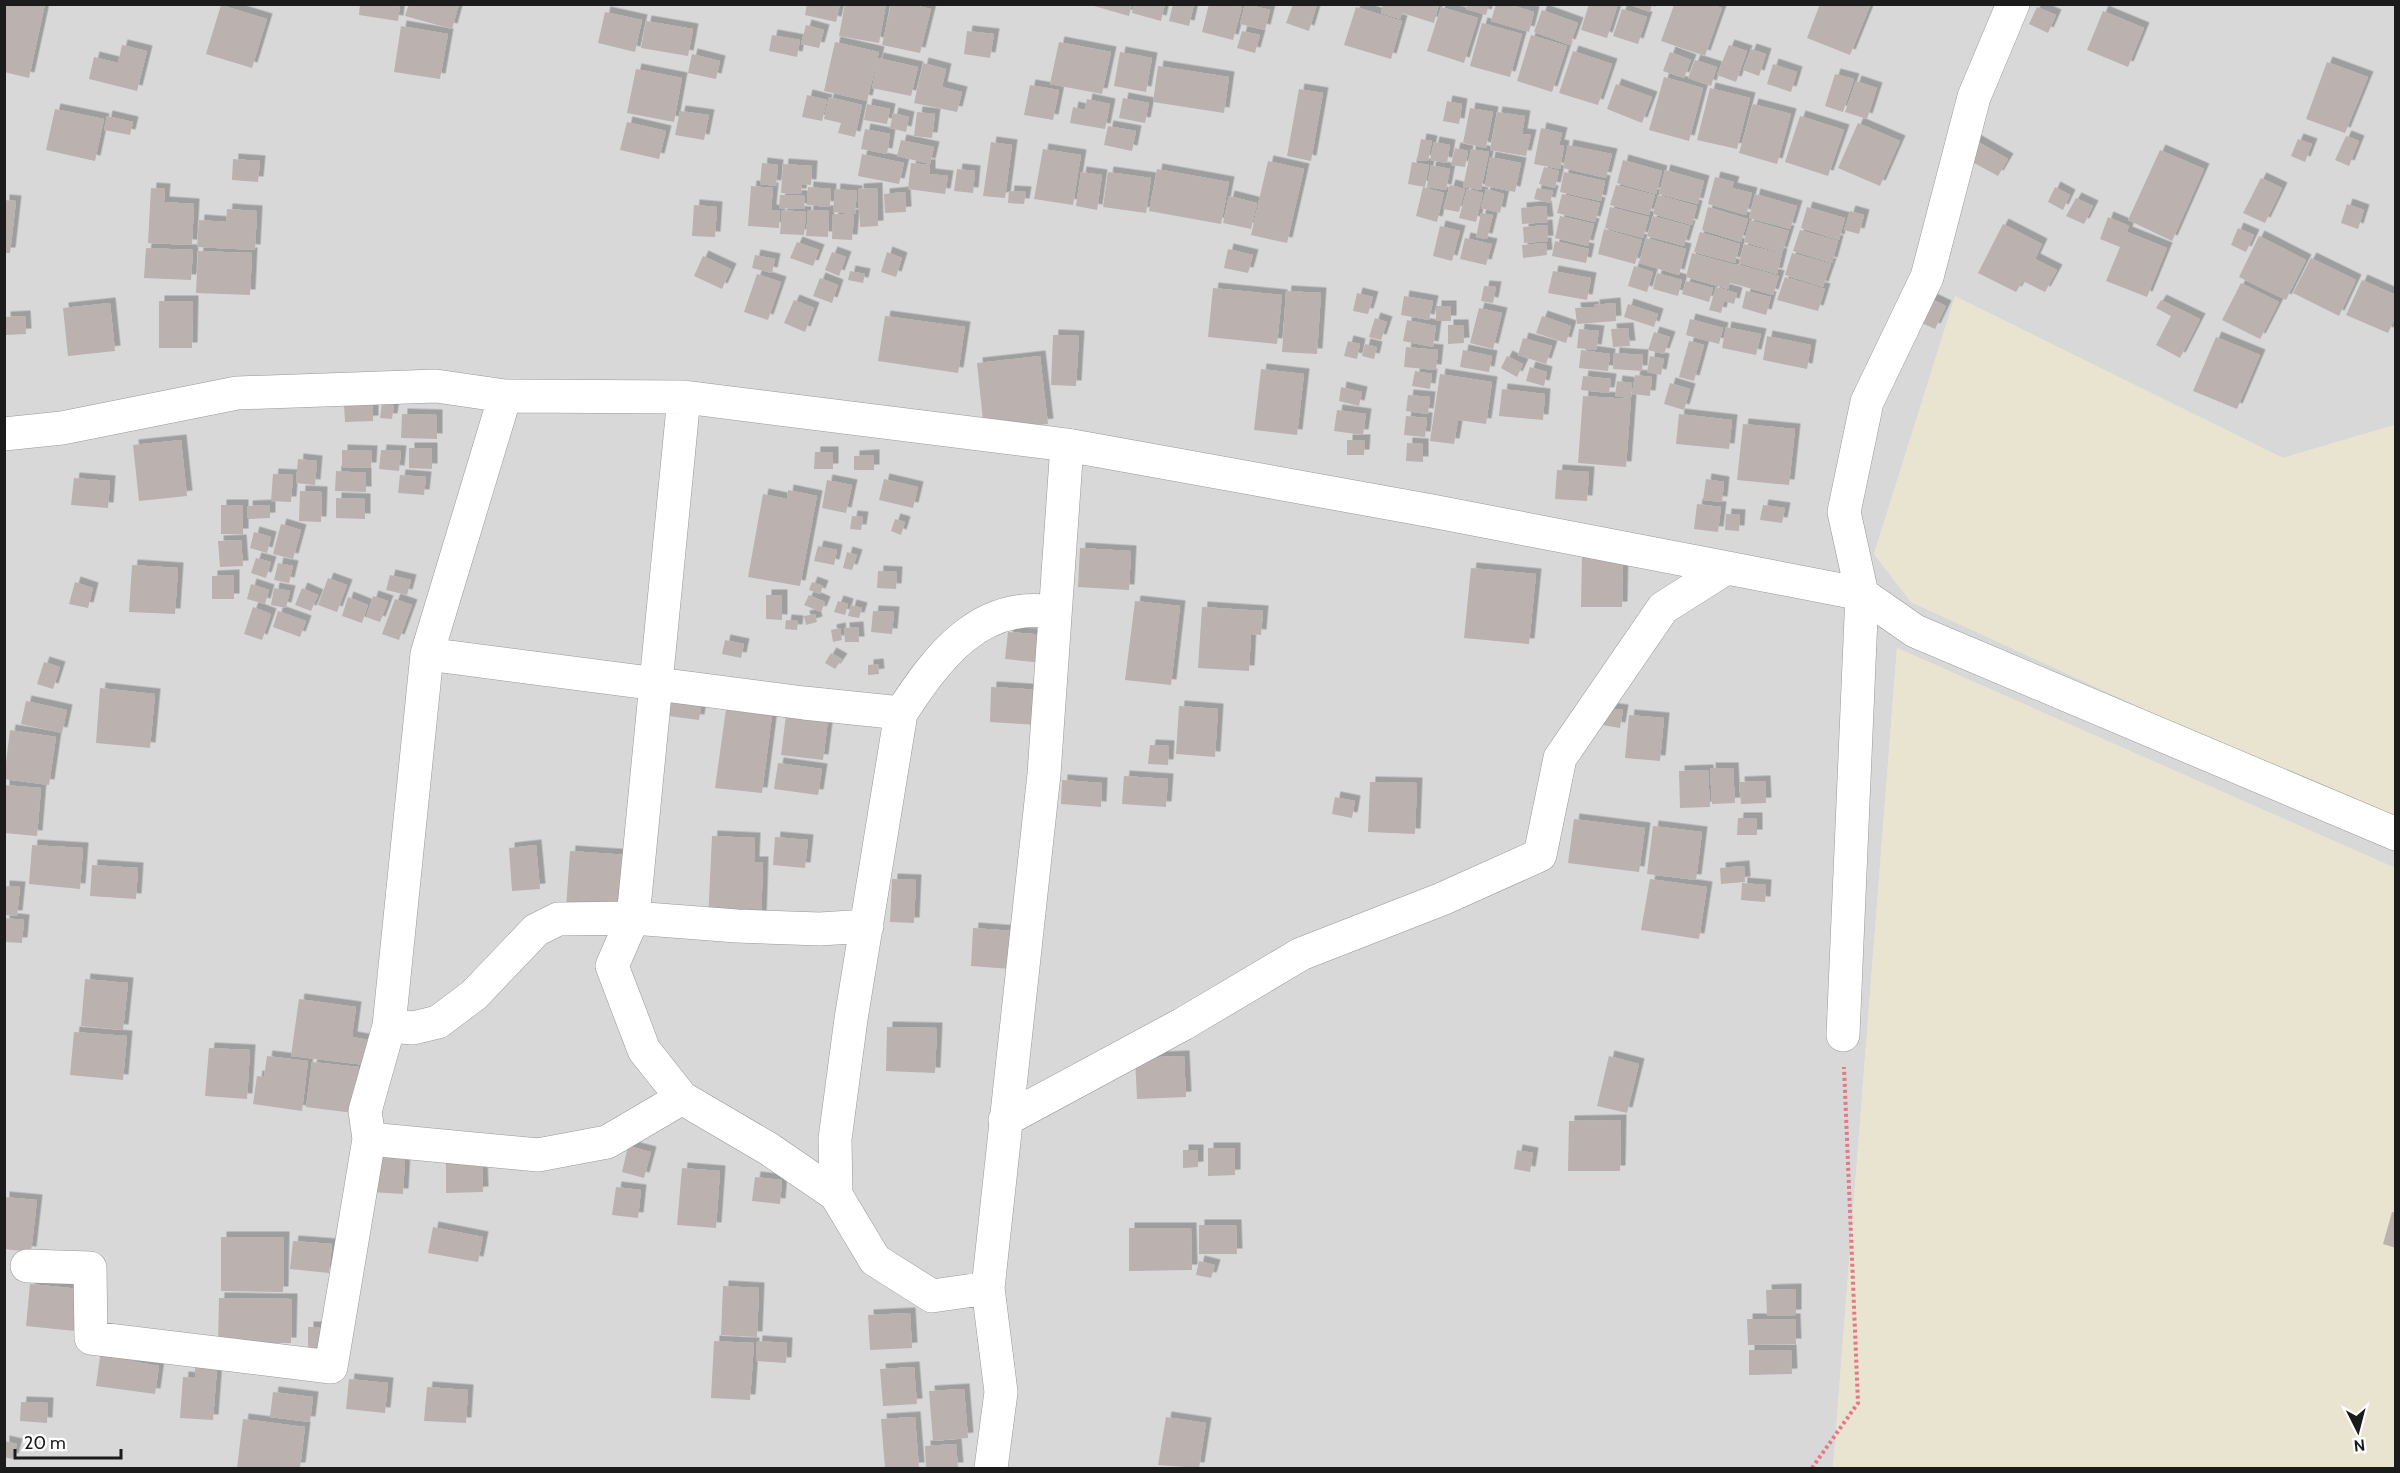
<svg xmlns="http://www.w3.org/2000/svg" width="2400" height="1473" font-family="Cabin,sans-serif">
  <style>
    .residential { fill: #d9d8d8 }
    .farmland { fill: #e8e4cf }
    .building { fill: #bbb1af; filter: url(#shadow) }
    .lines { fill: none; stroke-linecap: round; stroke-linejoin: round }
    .minor-casing { stroke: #989898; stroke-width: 34 }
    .path { stroke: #e77784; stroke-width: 4; stroke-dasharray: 3 3; stroke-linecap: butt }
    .minor { stroke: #fff; stroke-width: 33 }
  </style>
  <defs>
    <filter id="shadow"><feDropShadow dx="5.5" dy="-5.5" stdDeviation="0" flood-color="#0004"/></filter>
  </defs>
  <rect width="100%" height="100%" fill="#ebe6e2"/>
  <path class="residential" d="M5 5H2395V425L2283 458 1955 297 1874 554 1911 602 2395 824V868L1897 648 1833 1468H5Z"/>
  <path class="farmland" d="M1955 296 2283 458 2395 425V824L1911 602 1874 554Z
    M1897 648 2395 868V1468H1833Z"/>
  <path class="building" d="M4 4H45L29 78 4 72Z
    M360 4H400L398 21 359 15Z
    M409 4H459L452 29 405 16Z
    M807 4H840L836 22 805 15Z
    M845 4H886L879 43 839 36Z
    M891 4H910L931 9 920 53 882 45Z
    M1087 4H1132L1129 16Z
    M1134 4H1165L1161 21 1132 13Z
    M1173 4H1194L1189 26 1169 21Z
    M1209 4 1242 7 1233 40 1202 32Z
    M1245 4 1270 10 1265 30 1240 24Z
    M1293 4H1317L1309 31 1286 23Z
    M1383 4H1439L1434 23 1402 13 1400 19 1381 13Z
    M1467 4H1489L1486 15 1466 9Z
    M1496 4H1508L1534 12 1529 32 1491 21Z
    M1589 4H1618L1607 38 1581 30Z
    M1628 4H1652L1650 12Z
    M1820 4 1870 6 1850 55 1807 38Z
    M221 5 267 19 252 68 206 54Z
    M1674 5H1713L1722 8 1705 56 1661 41Z
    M1356 7 1402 21 1391 59 1344 45Z
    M1441 7 1478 18 1464 63 1427 51Z
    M2037 7 2056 15 2048 33 2029 24Z
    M1622 9 1647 17 1638 44 1613 36Z
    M1542 10 1578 23 1570 45 1534 32Z
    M2103 11 2144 28 2128 67 2087 50Z
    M605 12 642 20 635 52 598 43Z
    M646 21 693 29 688 56 641 48Z
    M1482 23 1522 34 1510 77 1470 66Z
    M806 25 824 30 819 48 801 44Z
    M401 26 448 34 440 79 394 72Z
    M967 31 994 34 990 58 964 54Z
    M1242 31 1260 35 1255 53 1237 48Z
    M772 35 800 40 797 57 769 51Z
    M1531 35 1567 46 1552 92 1517 81Z
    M835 42 879 52 867 101 824 91Z
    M1059 42 1111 52 1102 94 1050 84Z
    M122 45 147 51 137 91 89 79 94 57 118 63Z
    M1729 45 1747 51 1736 82 1717 75Z
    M1751 49 1766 54 1759 76 1743 70Z
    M1573 51 1612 64 1598 105 1559 93Z
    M1120 52 1152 58 1146 92 1114 86Z
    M1670 52 1691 60 1684 78 1663 71Z
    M692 54 720 61 716 79 688 73Z
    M878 58 918 67 911 96 872 88Z
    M1695 60 1717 67 1711 86 1688 78Z
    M2327 62 2368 77 2345 133 2306 119Z
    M923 63 946 69 942 87 962 92 957 112 914 103Z
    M1773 64 1797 72 1791 92 1767 84Z
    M1158 66 1229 77 1224 113 1153 102Z
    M636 69 682 78 674 122 627 113Z
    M1835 74 1854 79 1843 112 1825 106Z
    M1664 77 1703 88 1689 141 1649 130Z
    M1856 81 1877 88 1867 119 1845 112Z
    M1616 84 1652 97 1642 123 1607 109Z
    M1030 85 1059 90 1053 120 1024 115Z
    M1710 88 1750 98 1737 149 1697 140Z
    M1299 89 1323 93 1311 161 1287 156Z
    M807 95 827 100 822 121 802 117Z
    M829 97 862 105 855 137 838 133 841 123 824 119Z
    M1123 98 1149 103 1145 123 1119 118Z
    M1087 99 1110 104 1105 129 1070 123 1073 107 1085 110Z
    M1447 101 1462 104 1459 124 1443 121Z
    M867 104 890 109 887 124 864 120Z
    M1753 104 1791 114 1777 164 1739 153Z
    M1470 108 1493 112 1486 148 1463 143Z
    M55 109 104 119 95 161 46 150Z
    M680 111 709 115 704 140 675 135Z
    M917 112 935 114 932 138 914 136Z
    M1497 112 1525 116 1522 134 1531 135 1526 156 1490 150Z
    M893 113 909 117 906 132 890 128Z
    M107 116 133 122 130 135 104 130Z
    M1800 116 1844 130 1828 176 1785 162Z
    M627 122 666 131 659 159 620 150Z
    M1858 123 1900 141 1880 186 1838 168Z
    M1108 126 1136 131 1132 151 1104 145Z
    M1541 128 1562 133 1559 145 1564 146 1560 169 1534 164Z
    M865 129 890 134 887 154 861 149Z
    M2346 136 2359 141 2349 166 2335 160Z
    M1421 139 1432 141 1428 161 1417 160Z
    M1973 139 2008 159 1998 176 1963 157Z
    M2298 139 2312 144 2305 162 2291 156Z
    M901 140 934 147 930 164 897 156Z
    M991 142 1012 145 1005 198 983 196Z
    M1434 142 1450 145 1447 163 1430 160Z
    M1568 145 1612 154 1606 178 1563 168Z
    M1455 148 1468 151 1465 167 1451 165Z
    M1043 149 1081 155 1073 205 1034 199Z
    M1471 149 1489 152 1481 190 1463 187Z
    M2160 150 2204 169 2172 241 2128 220Z
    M862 154 904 163 899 184 858 176Z
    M1490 157 1521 163 1515 192 1485 186Z
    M233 159 260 161 258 182 232 180Z
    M1623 160 1662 171 1656 194 1617 183Z
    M1268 161 1304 169 1287 243 1251 235Z
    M1412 162 1429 165 1425 187 1408 184Z
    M762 163 778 165 776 186 760 184Z
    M911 163 930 165V174L948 176 945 194 908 189Z
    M783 164 812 166 811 185 802 184 801 194 781 193Z
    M1431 165 1450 169 1446 190 1427 187Z
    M1544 167 1559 171 1555 188 1539 184Z
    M957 169 975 171 973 193 954 191Z
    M1157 169 1229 182 1221 224 1149 211Z
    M1665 170 1704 181 1698 204 1659 194Z
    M1081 172 1102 175 1097 210 1076 206Z
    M1108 172 1151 178 1146 213 1103 207Z
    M1564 172 1605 181 1601 201 1560 192Z
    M1715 177 1734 182 1732 188 1752 193 1746 215 1708 204Z
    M2261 178 2282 188 2265 223 2243 213Z
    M1450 185 1465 189 1459 212 1443 209Z
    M1616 185 1655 195 1649 215 1610 205Z
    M751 186 773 188 771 210 780 211 779 228 748 226Z
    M808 187 831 189 830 207 807 205Z
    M1423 187 1444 193 1437 222 1416 216Z
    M2055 187 2070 195 2063 210 2048 202Z
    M151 188 165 189 164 202 194 204 192 245 148 243Z
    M877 188 878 226 860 227 858 189Z
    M1537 188 1553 191 1550 203 1534 199Z
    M835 189 857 191 855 214 833 212Z
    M1467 189 1483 193 1476 222 1459 218Z
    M1486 189 1504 194 1500 213 1481 208Z
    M1009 191 1026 192 1024 204 1008 203Z
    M905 192 906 212 885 213 884 194Z
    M1562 194 1600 203 1595 222 1557 213Z
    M1755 194 1797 206 1790 229 1749 218Z
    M780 195 805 196 804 209 779 208Z
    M1658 195 1697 206 1692 225 1653 214Z
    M1229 196 1257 203 1251 229 1223 223Z
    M2076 198 2093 206 2084 224 2066 216Z
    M4 200 16 201 10 253H4Z
    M2347 204 2364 210 2358 229 2341 223Z
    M694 205 717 207 715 237 692 236Z
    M1546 206 1548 222 1522 224 1521 208Z
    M1610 207 1649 217 1643 238 1605 228Z
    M1708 207 1748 219 1741 242 1702 230Z
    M1807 207 1845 218 1839 240 1801 228Z
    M227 209 257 211 255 250 197 247 199 220 226 222Z
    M782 210 806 212 804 235 780 234Z
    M808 210 829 211 828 237 806 236Z
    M1850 211 1864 215 1859 234 1844 230Z
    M1481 213 1493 215 1487 239 1476 237Z
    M833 214 854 215 852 240 832 239Z
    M1560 216 1594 224 1588 246 1555 238Z
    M1653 216 1690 226 1684 246 1647 236Z
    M2108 217 2129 226 2127 232 2167 248 2147 297 2106 281 2120 247 2100 239Z
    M1750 220 1789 231 1782 253 1744 242Z
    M2003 224 2042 244 2035 259 2057 270 2045 292 2023 281 2016 292 1978 273Z
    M1547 225 1548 241 1524 243 1523 227Z
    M1440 226 1460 231 1452 261 1433 256Z
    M2238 228 2254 235 2246 252 2231 245Z
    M1604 229 1642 240 1635 264 1598 254Z
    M1800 230 1838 241 1832 263 1793 251Z
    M1700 232 1740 244 1735 263 1694 252Z
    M2259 236 2306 260 2286 300 2239 277Z
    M1465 238 1492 244 1486 265 1460 259Z
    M1646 238 1686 249 1679 275 1639 263Z
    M1555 241 1589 249 1586 263 1552 256Z
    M797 242 819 250 813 266 790 258Z
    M1546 243 1547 255 1523 258 1522 245Z
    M1744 244 1782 254 1777 274 1739 263Z
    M146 248 193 250 191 280 144 278Z
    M1228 249 1253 255 1248 273 1224 268Z
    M198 251 252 253 250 295 196 293Z
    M832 252 846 257 839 276 825 270Z
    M887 252 902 258 896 277 881 272Z
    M1692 253 1735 265 1728 289 1686 277Z
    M1792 253 1831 264 1823 287 1785 275Z
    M755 255 775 259 772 273 752 268Z
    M703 256 731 269 722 289 694 276Z
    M2311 258 2356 280 2339 316 2293 293Z
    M1736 264 1779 276 1773 295 1731 283Z
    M1634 266 1653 272 1647 292 1628 286Z
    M850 271 865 274 863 283 848 280Z
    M1553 271 1591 278 1587 300 1548 293Z
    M1657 273 1682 280 1678 296 1653 289Z
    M757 274 781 282 768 320 744 312Z
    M1785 277 1825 289 1818 311 1777 300Z
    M820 278 838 285 832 303 813 296Z
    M2362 280 2396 295V316L2388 333 2346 315Z
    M1686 281 1713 288 1709 302 1682 294Z
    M2241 283 2279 302 2260 339 2222 320Z
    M1484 286 1496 287 1493 303 1481 301Z
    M1716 287 1737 293 1734 304 1724 301 1721 313 1709 310Z
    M1213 288 1282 295 1277 344 1208 337Z
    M1286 291 1321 293 1317 354 1282 352Z
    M1746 291 1771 297 1766 315 1742 308Z
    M1357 293 1373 297 1368 314 1353 311Z
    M1923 295 1946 306 1935 329 1911 318Z
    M1404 296 1433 301 1429 320 1401 315Z
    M794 300 814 308 805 332 784 323Z
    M2161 300 2200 319 2180 358 2156 345 2171 316 2156 308Z
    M159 301H193L192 348H159Z
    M110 303 115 351 68 356 63 308Z
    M1615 303 1616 321 1577 324 1575 308 1593 307 1595 320 1594 305Z
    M1628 304 1658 314 1654 327 1624 317Z
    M1436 306H1451V321H1436Z
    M1479 308 1502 313 1493 349 1470 343Z
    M25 316 26 334 6 335 5 317Z
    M885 316 965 327 958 373 878 361Z
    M1542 316 1571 326 1566 343 1536 333Z
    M1375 318 1387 322 1381 340 1369 337Z
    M1690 319 1723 328 1719 344 1686 335Z
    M1407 320 1436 326 1433 347 1403 341Z
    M1448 325H1463L1464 343 1448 344Z
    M1726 327 1761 334 1756 355 1722 348Z
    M1628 328 1630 346 1613 347 1611 329Z
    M1579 329 1599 331 1596 350 1577 348Z
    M1654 332 1670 337 1664 354 1648 350Z
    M1053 335 1079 336 1076 386 1051 385Z
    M1767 336 1811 345 1807 369 1763 360Z
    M2216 337 2260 355 2237 409 2193 391Z
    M1523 338 1552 346 1546 364 1518 355Z
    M1348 341 1360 344 1357 359 1344 356Z
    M1689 341 1704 345 1694 381 1679 377Z
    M1365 344 1377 347 1374 359 1362 356Z
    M1406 347 1438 350 1436 370 1404 367Z
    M1463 350 1492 356 1489 372 1460 367Z
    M1581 350 1610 354 1608 371 1579 368Z
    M1614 353 1643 355 1642 371 1613 369Z
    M1040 356 1048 424 984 430 977 363Z
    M1507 356 1523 364 1517 377 1501 368Z
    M1650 356 1664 359 1661 375 1647 372Z
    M1530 367 1547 372 1544 386 1526 381Z
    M1261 369 1304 374 1297 435 1254 430Z
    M1415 371 1432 374 1430 389 1412 386Z
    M1440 374 1492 382 1486 424 1458 420 1454 444 1430 441Z
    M1635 375 1652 377 1650 396 1632 394Z
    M1583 376 1611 379 1609 393 1581 390Z
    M1617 381 1632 383 1631 398 1615 396Z
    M1670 383 1690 389 1684 410 1664 404Z
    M1341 387 1362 392 1359 406 1339 401Z
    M1502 389 1545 394 1543 420 1499 416Z
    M1408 395 1430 397 1428 414 1406 411Z
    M1583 396 1631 399 1626 467 1578 463Z
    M373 403V421L345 422 344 404Z
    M382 403 394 404 392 419 380 418Z
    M1337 410 1366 414 1363 435 1334 431Z
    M402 414 437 415V439L401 438Z
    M1679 414 1732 420 1729 449 1676 444Z
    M1406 416 1427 418 1425 437 1404 435Z
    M1743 424 1795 429 1789 485 1737 480Z
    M181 440 187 496 139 501 133 445Z
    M1347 440H1365L1364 455H1347Z
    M1407 443 1423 444V462L1406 461Z
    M409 448H432V469L409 468Z
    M342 450 372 451 371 468 342 467Z
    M381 450 401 451 399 471 379 469Z
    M815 452H833V469H814Z
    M874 455V470H854V456Z
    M298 459 317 461 315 485 296 483Z
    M1557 470 1589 472 1587 501 1555 499Z
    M336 471 366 473V492L335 491Z
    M273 474 293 475 291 502 271 501Z
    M400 475 426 477 424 495 398 493Z
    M74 478 110 481 108 508 71 505Z
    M884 479 918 487 913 508 879 500Z
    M1706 479 1724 482 1722 502 1703 500Z
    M827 480 852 485 846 513 822 508Z
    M788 490 817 496 800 586 748 577 763 494 787 499Z
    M300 491 322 492 321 522 299 521Z
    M336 498 365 499V519L336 518Z
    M1697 504 1721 507 1718 532 1694 529Z
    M221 505H243V534H221Z
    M270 505V518L248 519 247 506Z
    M1763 505 1785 508 1782 523 1760 520Z
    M1726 514 1740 515 1739 531 1725 530Z
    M852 516 863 517 861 530 850 529Z
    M895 519 905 522 901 535 891 531Z
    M281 524 301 530 293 559 273 554Z
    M254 532 271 537 267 553 250 548Z
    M241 540 243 566 220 567 218 541Z
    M818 546 837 550 834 565 814 561Z
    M1080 548 1131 551 1129 590 1078 587Z
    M847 552 857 555 852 570 843 568Z
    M1582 555H1623L1622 607H1581Z
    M256 558 271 562 266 578 251 573Z
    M278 563 293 566 289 583 274 580Z
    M132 565 178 568 175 614 129 612Z
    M1471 568 1536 574 1529 644 1464 638Z
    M878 571 897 572 896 589 877 588Z
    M234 575V599H212V576Z
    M390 575 411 580 407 595 386 590Z
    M328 578 347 585 337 612 318 605Z
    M75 582 93 588 88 608 69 604Z
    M812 582 823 586 820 594 809 590Z
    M251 584 269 590 265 604 247 599Z
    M274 588 290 591 286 608 271 605Z
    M302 588 318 595 311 611 295 605Z
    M766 595H782V620L766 619Z
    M809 595 825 602 821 612 804 605Z
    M373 596 388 601 380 622 366 617Z
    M348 597 368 605 362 623 342 616Z
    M395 599 412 605 399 640 382 634Z
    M838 601 848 604 845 615 834 612Z
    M1135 601 1180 606 1171 685 1125 680Z
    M851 605 862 608 859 618 848 616Z
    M253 607 271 614 262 640 244 634Z
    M1202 607 1263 611 1261 635 1251 634 1249 671 1198 668Z
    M278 611 306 621 300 637 273 627Z
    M873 611 894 612 892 634 871 632Z
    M815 614 817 622 806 625 804 616Z
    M786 620 798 621 797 630 785 629Z
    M858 627 859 642H845L844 628Z
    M840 628 842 640 833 642 831 630Z
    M1008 632 1046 635 1043 663 1005 659Z
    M725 640 744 644 741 658 722 654Z
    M831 653 842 659 835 669 825 663Z
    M44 662 60 667 53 689 37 684Z
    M878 664 879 674 868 675V665Z
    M991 687 1041 690 1039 725 990 722Z
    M100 688 155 694 150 748 96 743Z
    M670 694 702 699 699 720 668 716Z
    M26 701 67 710 62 733 21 724Z
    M727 702 773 708 762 793 715 788Z
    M1179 706 1218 709 1215 757 1176 754Z
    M787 707 829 712 823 760 781 755Z
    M1598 707 1623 710 1620 728 1596 724Z
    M1629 715 1664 718 1660 761 1625 758Z
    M10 730 56 737 49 785 4 779Z
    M1150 745 1169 746 1168 765 1148 764Z
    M778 763 822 769 818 795 774 789Z
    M1710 768H1733L1735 803 1712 804Z
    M1708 770 1710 807 1680 808 1679 771Z
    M1124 776 1168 779 1166 807 1122 804Z
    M1062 780 1102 783 1101 807 1061 804Z
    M1765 781 1766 803 1741 804 1739 782Z
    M1370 782 1417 783 1415 834 1368 832Z
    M4 785 41 788 37 836 4 833Z
    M1335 797 1355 801 1352 818 1332 814Z
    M1738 818H1757V835H1737Z
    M1574 819 1645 828 1639 872 1568 863Z
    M1653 826 1702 832 1696 880 1647 874Z
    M712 836 755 838 754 862H763L761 923 708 921Z
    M775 837 808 840 805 868 773 865Z
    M32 845 83 848 80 889 29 884Z
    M536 845 540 889 512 891 509 848Z
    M570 851 628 855 624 911 566 908Z
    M92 865 138 868 136 899 90 896Z
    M1744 866 1745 882 1721 884 1720 868Z
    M892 879 916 880 914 923 890 922Z
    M1650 879 1707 887 1699 939 1641 930Z
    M1742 883 1766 885 1765 902 1741 900Z
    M4 886 20 887 17 916 4 915Z
    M4 918 24 920 22 943 4 942Z
    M973 928 1013 931 1010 969 971 966Z
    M85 979 128 983 123 1030 81 1026Z
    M299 999 356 1007 352 1037 369 1040 365 1065 291 1056Z
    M887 1027 937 1028 935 1073 886 1071Z
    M74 1032 127 1036 123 1080 70 1075Z
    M209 1048 250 1050 247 1099 205 1096Z
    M267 1056 308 1061 302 1111 253 1104 257 1076 264 1077Z
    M1184 1056 1186 1097 1137 1099 1135 1058Z
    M1609 1056 1639 1064 1627 1113 1597 1106Z
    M312 1062 359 1067 353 1113 306 1107Z
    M1621 1120 1620 1171H1568L1569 1121Z
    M628 1146 651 1152 644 1178 622 1172Z
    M1208 1148H1235V1175L1208 1176Z
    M1183 1150H1198V1167L1183 1168Z
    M1517 1150 1533 1153 1530 1172 1514 1169Z
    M371 1156 405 1158 403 1194 370 1192Z
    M446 1162H482L483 1192 446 1193Z
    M682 1168 720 1171 716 1228 677 1225Z
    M755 1177 782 1180 780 1204 752 1201Z
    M616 1187 641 1190 638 1218 612 1215Z
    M4 1197 37 1200 31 1252 4 1249Z
    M2392 1212 2396 1213V1248L2383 1244Z
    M1199 1225H1236L1237 1254H1199Z
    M433 1227 483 1237 478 1262 428 1253Z
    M1129 1228H1191L1192 1270 1129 1271Z
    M221 1237H284L283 1292 221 1291Z
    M293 1241 332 1244 329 1273 290 1269Z
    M1199 1261 1215 1265 1211 1278 1196 1275Z
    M30 1284 80 1289 75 1331 26 1326Z
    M723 1286 759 1288 757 1337 721 1335Z
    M1796 1289V1315L1767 1316 1766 1290Z
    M219 1298 292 1299 291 1343H218Z
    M910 1313 912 1348 870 1350 868 1315Z
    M1747 1319H1795L1796 1344 1748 1345Z
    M308 1327H327V1360H308Z
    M714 1341 754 1343 750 1400 711 1398Z
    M757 1341 787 1343 786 1363 756 1361Z
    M101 1349 137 1355 136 1362 159 1366 155 1394 96 1386Z
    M1749 1350H1791L1792 1374 1749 1375Z
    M195 1366 217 1368 213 1420 180 1418 183 1377 195 1378Z
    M914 1367 917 1404 883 1406 880 1369Z
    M349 1379 388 1383 385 1413 346 1409Z
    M427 1387 468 1390 466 1423 424 1421Z
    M964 1389 968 1438 933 1441 929 1391Z
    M273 1392 313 1397 310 1422 270 1417Z
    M21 1402 48 1403 47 1423 20 1421Z
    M915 1417 919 1468H885L881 1419Z
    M1166 1417 1206 1423 1199 1468 1158 1465Z
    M243 1419 305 1427 300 1468H237Z
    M4 1441 17 1444 13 1459 4 1457Z
    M956 1444 958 1468H926L925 1446Z"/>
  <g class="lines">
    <defs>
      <path id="minor" d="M4 434 62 428 237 393 436 386 505 396 684 397 1067 445 1432 511 1862 594 1915 631 2396 834
        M427 654 505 396
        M901 713C937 658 979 600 1054 612
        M867 926 820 929 737 926 633 918 558 919 536 930 474 995 438 1022 413 1028 389 1026 427 654 804 703 901 713 851 1019 835 1139 836 1195 875 1260 932 1296 988 1288
        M389 1026 365 1111 369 1139 538 1155 607 1142 682 1098 769 1149 836 1195
        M1843 1035 1862 594 1844 512 1867 402 1927 277 1974 97 2013 4
        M682 1098 644 1050 612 966 633 918 684 397
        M1005 1120 1183 1024 1301 954 1442 899 1540 855 1560 758 1663 608 1726 568
        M27 1266 90 1268 91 1338 331 1367 369 1139
        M991 1468 1001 1392 988 1288 1044 774 1067 445"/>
    </defs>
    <use href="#minor" class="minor-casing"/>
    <path class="path" d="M1812 1468 1858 1403 1844 1067"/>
    <use href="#minor" class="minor"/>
  </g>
  <rect width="2400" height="1473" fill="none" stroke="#1b1b1b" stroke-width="12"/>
  <g transform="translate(2358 1431) rotate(174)" stroke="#ffffff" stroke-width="4.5" paint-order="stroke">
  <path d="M0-4.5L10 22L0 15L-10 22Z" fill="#1b1b1b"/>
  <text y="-9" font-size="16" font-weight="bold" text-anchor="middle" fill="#1b1b1b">N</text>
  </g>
  <path d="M15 1449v9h106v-9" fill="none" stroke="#1b1b1b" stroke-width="3"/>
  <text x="24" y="1449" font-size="18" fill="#1b1b1b" stroke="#ffffff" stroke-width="4.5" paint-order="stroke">20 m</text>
</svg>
